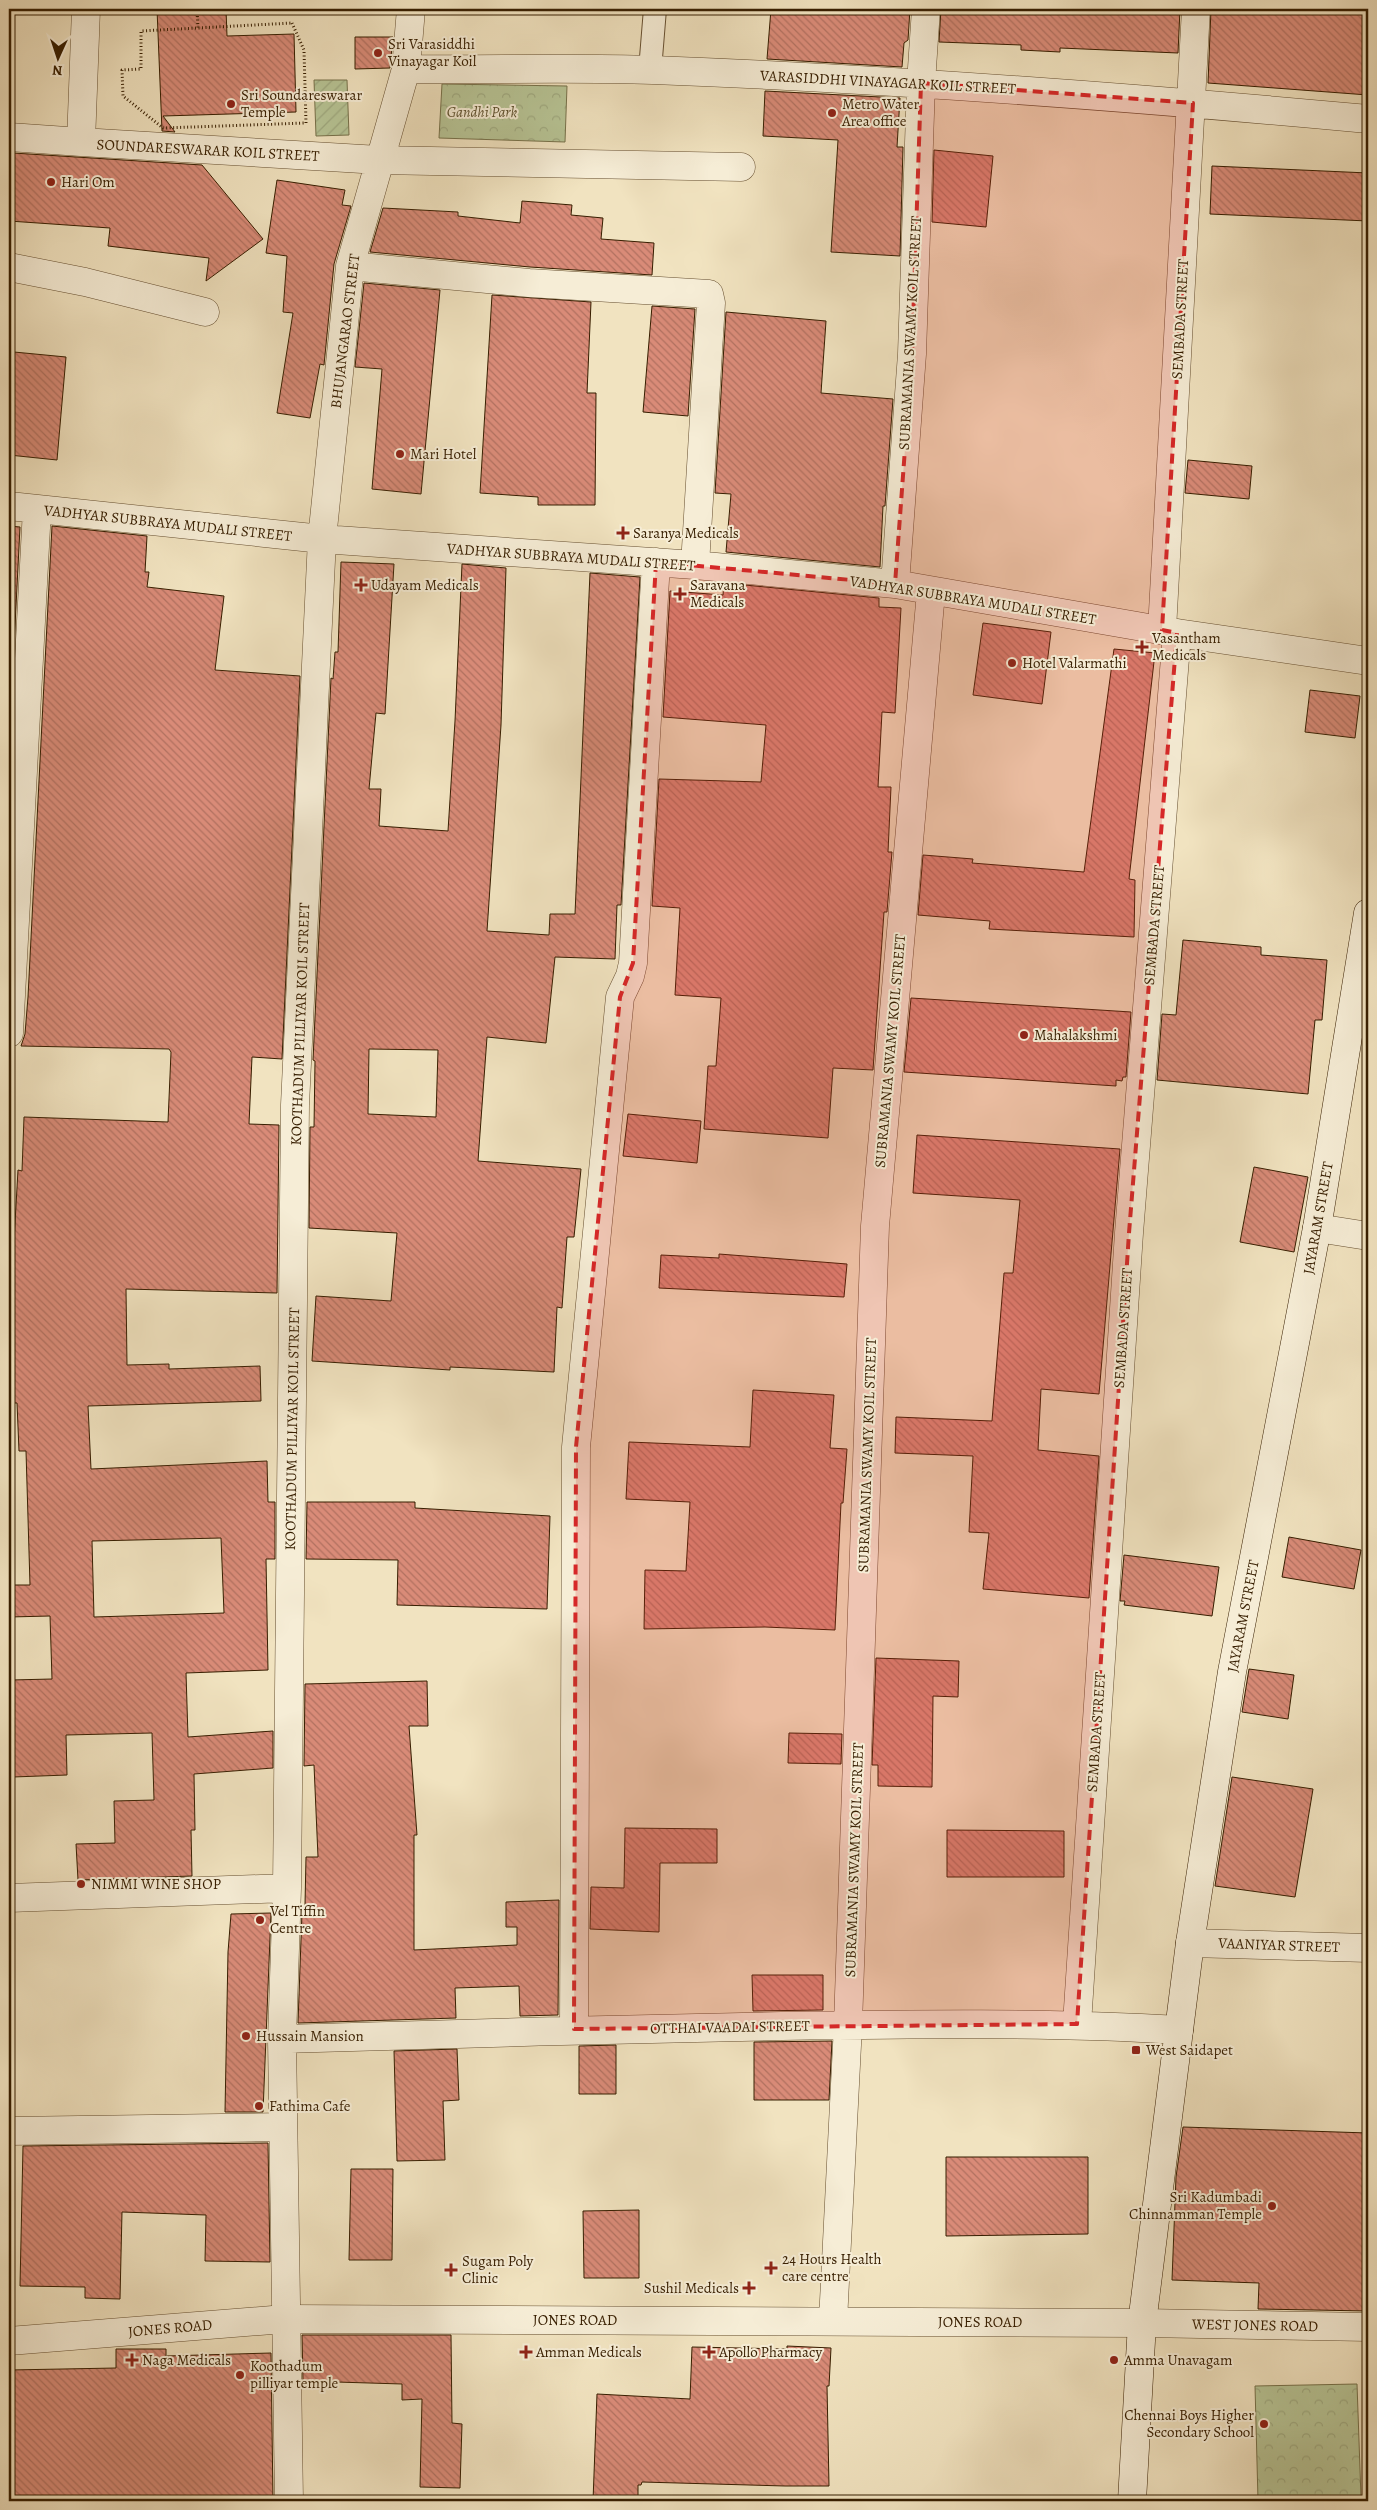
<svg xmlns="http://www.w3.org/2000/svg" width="1377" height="2510" font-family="Alegreya,serif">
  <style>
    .park { fill: url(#park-crowns); stroke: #77714a }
    .garden { fill: url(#garden-furrows); stroke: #77714a }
    .building { fill: url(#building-back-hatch); stroke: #371e00; fill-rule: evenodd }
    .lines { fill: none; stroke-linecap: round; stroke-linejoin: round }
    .service-casing { stroke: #664f30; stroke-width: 24 }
    .minor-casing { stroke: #664f30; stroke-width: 29 }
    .tertiary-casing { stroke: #664f30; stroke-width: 29 }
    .secondary-casing { stroke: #371e00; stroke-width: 29 }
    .path { stroke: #371e00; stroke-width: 3; stroke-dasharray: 1 2.5; stroke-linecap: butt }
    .service { stroke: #f6edd6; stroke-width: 22 }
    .minor { stroke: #f6edd6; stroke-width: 28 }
    .tertiary { stroke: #f6edd6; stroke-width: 28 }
    .secondary { stroke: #f6edd6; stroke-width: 28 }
    .marked { fill: #d62828; fill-opacity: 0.2; stroke: #d62828; stroke-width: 4; stroke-dasharray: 10 6; stroke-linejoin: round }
    .poi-dot { fill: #8f2418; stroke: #f6edd6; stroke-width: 2 }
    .labels { text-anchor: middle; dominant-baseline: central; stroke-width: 4; stroke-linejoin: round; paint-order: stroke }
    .poi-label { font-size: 15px; fill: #371e00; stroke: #f6edd6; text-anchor: start }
    .street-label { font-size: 15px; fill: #371e00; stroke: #f6edd6 }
    .park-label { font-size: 15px; font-style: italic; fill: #5d502d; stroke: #f6edd6 }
  </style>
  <defs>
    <pattern id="park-crowns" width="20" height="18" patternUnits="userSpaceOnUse" patternTransform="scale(1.25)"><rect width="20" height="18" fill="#b7c495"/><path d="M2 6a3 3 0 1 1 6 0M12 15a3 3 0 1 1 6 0" fill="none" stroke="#9ea87f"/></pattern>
    <pattern id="garden-furrows" width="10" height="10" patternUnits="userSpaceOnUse" patternTransform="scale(1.25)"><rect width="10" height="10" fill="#b7c495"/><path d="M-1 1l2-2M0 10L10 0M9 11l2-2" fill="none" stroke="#9ea87f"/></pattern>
    <pattern id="building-back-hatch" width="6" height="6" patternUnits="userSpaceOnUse" patternTransform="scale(1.25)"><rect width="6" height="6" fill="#d98b78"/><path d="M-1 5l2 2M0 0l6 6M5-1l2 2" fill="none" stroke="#b17160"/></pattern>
  </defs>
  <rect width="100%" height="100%" fill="#f1e3c0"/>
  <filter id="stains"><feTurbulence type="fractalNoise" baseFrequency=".004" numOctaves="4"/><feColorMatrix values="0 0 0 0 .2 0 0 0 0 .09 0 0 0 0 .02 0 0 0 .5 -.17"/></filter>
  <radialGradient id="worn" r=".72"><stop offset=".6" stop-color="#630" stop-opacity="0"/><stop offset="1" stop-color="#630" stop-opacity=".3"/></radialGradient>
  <path class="park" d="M442 84 567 86 565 142 439 138Z
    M1357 2384 1361 2498 1258 2500 1255 2386Z"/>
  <path class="garden" d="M347 80 349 135 316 136 314 80Z"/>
  <path class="building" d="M157 9H226L227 36 294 34 296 112 163 116 175 132 162 131Z
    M771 9H910L908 40 904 43 902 67 767 59Z
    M941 9H1180L1178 53 1060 48V52L1021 50V45L939 42Z
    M1211 9H1368V95L1208 83Z
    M355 37H393L390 68 355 69Z
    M765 91 900 98 897 147H903L900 256 831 252 838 140 763 136Z
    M934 150 993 156 986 227 932 222Z
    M13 153 202 165 263 239 206 281 209 258 108 246 110 228 9 221Z
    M1212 166 1368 173V221L1210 214Z
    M277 180 345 190 342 205 351 206 334 264 324 365 320 364 310 418 277 413 293 313 283 312 287 256 266 253Z
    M522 201 572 205 571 215 603 218 601 239 654 243 652 275 530 267 370 252 383 208 458 212V216L520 223Z
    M364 283 440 290 421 494 372 489 382 369 355 367Z
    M492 295 591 302 587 393H596L595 505H538V497L480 493Z
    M652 306 695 309 688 416 643 412Z
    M726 312 826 321 821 393 893 399 885 506H883L880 567 726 552 731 494 715 493Z
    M14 352 66 357 57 460 9 455V411Z
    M1188 460 1252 466 1249 499 1185 493Z
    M9 526 20 527 9 745Z
    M52 526 147 536 145 572H149L147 587 224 596 215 670 300 676 282 1059 252 1057 249 1124 279 1125 277 1293 126 1289 127 1365 169 1364V1369L260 1366 261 1401 88 1406 91 1469 267 1461 268 1502H275V1559H266L268 1670 186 1673 188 1737 273 1731V1768L194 1774 195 1830H191L192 1876 78 1880 76 1844 115 1843 114 1801 154 1800 152 1733 66 1735 67 1775 13 1777 11 1680 52 1679 50 1616 9 1617V1585H30L26 1451H19L17 1403H9V1370H12L10 1312 18 1170 22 1171 24 1117 168 1122 171 1052 169 1049 21 1046 25 1034 28 997ZM221 1538 224 1613 94 1617 92 1541Z
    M341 562 394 564 385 714 376 713 369 789H381L379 826 448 831 455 721 462 564 506 568 501 725 487 931 549 935 550 914H575L590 573 640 577 621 905H617L615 959 555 957 546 1043 487 1037 478 1161 581 1169 574 1237H567L562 1308 557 1307 554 1372 450 1367V1370L312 1361 316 1296 391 1301 397 1233 309 1228 310 1127H314L315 1061 313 1060 331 678 333 679 335 652H338ZM369 1049 438 1050 436 1117 368 1114Z
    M724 583 879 598V607L901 608 895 713 882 712 878 787H891L888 852H892L887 912H884L873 1070 833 1068 828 1138 704 1129 708 1066H716L721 998 675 995 680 908 652 906 659 779 761 782 766 725 663 717 670 591 723 595Z
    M983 623 1051 632 1042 704 973 695Z
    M1114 649 1155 653 1129 879 1135 880 1134 937 989 929 990 921 918 915 923 855 973 859 972 863 1084 872Z
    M1310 690 1360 696 1355 738 1305 732Z
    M1183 940 1261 947V955L1327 960 1322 1020H1315L1308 1094 1157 1080 1162 1014 1176 1015Z
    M911 998 1131 1012 1126 1077H1123L1122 1081 1116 1080V1086L904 1072Z
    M628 1114 701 1121 697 1163 623 1156Z
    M917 1135 1120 1149 1099 1394 1041 1389 1038 1450 1099 1456 1089 1598 983 1589 989 1533 969 1532 973 1456 895 1453 896 1417 992 1421 1004 1273H1013L1020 1200 913 1193Z
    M1254 1167 1308 1177 1294 1252 1240 1242Z
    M719 1254 847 1264 844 1297 659 1288 661 1255 719 1258Z
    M753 1390 834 1395 830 1448 847 1449 843 1503H841L835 1630 765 1627 644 1629 645 1570 686 1571 690 1502 626 1499 629 1442 750 1447Z
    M307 1502H415V1508L550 1516 547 1609 397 1605 398 1560 306 1559Z
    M1289 1537 1361 1550 1354 1589 1282 1577Z
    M1124 1555 1219 1567 1212 1616 1124 1605 1125 1601H1120Z
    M876 1658 959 1661 958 1697 933 1696 932 1787 878 1786V1765H872Z
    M1249 1669 1294 1675 1288 1719 1242 1712Z
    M427 1681 428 1726H409L417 1835H414V1950L517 1945V1927H506V1902L559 1900 558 2015 520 2016 519 1986 455 1988 456 2018 298 2023 302 1912 305 1905 306 1857H318L314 1765 304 1766 305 1684Z
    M789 1733 842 1734 841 1764 788 1763Z
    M1232 1777 1313 1789 1295 1897 1215 1886Z
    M625 1828 717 1829V1863H660L659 1932 590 1929 591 1887 624 1888Z
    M947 1830 1064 1831V1877H947Z
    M271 1913 263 2112H225L228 1952 231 1914Z
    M752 1975H823V2010L753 2011Z
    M832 2041 829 2100H754V2042Z
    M616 2045V2094H579V2046Z
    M457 2049 459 2100 443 2101 445 2160 397 2161 394 2051Z
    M1183 2127 1368 2133V2311L1258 2309 1259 2283 1172 2280 1176 2177Z
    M268 2143 270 2262 205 2261 206 2215 122 2212 120 2299 85 2298V2287L20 2286 23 2146Z
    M946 2157H1088V2234L946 2236Z
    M351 2169H393L392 2260H349Z
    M639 2210V2278H584L583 2211Z
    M302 2335H451L452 2423 462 2424 460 2488 420 2487 422 2399 402 2400V2384L303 2381Z
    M787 2346 831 2348 829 2386H827L829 2486H785L642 2482 641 2485H638V2501H593L597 2394 690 2399 692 2347 787 2349Z
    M116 2349H166V2356L271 2353 273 2501H9V2370L116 2368Z"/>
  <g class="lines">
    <defs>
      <path id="service" d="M650 70 655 9"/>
      <path id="minor" d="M86 9 81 142 379 160 741 167
        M406 69C488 70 571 67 653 70 892 79 1130 97 1368 119
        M9 137 81 142
        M350 266 529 283 709 294 711 303 695 565
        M9 267 85 282 205 312
        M9 506 322 539 695 565 895 584 1177 633 1368 661
        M895 584 912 354 921 83 926 9
        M1162 630 1196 9
        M9 1033 37 509
        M1317 1228 1368 1236
        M9 1898 287 1888
        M1190 1943 1368 1948
        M1077 2024 1129 1233 1177 633
        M574 2029 576 1447 620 997 630 976 633 963 656 562
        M282 2039C449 2034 615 2029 782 2026 914 2024 1047 2022 1179 2030
        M9 2131 283 2127
        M833 2321 848 2025 875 1226 931 592
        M289 2501 282 2039 287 1888 295 1105 322 539 350 266 406 69 411 9"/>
      <path id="tertiary" d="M9 2341 285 2319 1142 2323 1368 2327"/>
      <path id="secondary" d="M1132 2501 1142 2323 1190 1943 1232 1672 1317 1228 1368 913"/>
    </defs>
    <use href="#service" class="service-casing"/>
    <use href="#minor" class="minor-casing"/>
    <use href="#tertiary" class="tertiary-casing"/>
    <use href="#secondary" class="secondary-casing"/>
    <path class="path" d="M197 9 198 28
      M292 23 304 50 306 123 163 128 123 96 122 70 141 69V31Z"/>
    <use href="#service" class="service"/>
    <use href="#minor" class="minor"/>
    <use href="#tertiary" class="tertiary"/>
    <use href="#secondary" class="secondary"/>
  </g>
  <path class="marked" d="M921 83 1193 103 1162 630 1177 633 1129 1233 1077 2024 574 2029 576 1447 620 997 633 963 656 562 895 584 912 354Z"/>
  <g class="poi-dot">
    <circle cx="378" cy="53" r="5"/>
    <circle cx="231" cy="104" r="5"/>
    <circle cx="832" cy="113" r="5"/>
    <circle cx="51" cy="182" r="5"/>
    <circle cx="400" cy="454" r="5"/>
    <path d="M620.5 525.5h5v5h5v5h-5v5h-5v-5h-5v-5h5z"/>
    <path d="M358.5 577.5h5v5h5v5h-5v5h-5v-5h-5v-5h5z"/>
    <path d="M677.5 586.5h5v5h5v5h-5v5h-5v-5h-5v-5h5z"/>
    <path d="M1139.5 639.5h5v5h5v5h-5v5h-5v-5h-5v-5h5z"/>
    <circle cx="1012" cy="663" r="5"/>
    <circle cx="1024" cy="1035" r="5"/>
    <circle cx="81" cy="1884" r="5"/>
    <circle cx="260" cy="1920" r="5"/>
    <circle cx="246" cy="2036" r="5"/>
    <rect x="1131" y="2045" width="10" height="10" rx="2.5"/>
    <circle cx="259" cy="2106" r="5"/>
    <circle cx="1272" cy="2206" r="5"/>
    <path d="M768.5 2260.5h5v5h5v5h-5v5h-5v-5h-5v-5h5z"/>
    <path d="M448.5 2262.5h5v5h5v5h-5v5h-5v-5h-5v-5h5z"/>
    <path d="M746.5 2280.5h5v5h5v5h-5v5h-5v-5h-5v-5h5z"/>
    <path d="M523.5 2344.5h5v5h5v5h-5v5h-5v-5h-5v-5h5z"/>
    <path d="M706.5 2344.5h5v5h5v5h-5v5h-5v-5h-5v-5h5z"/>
    <path d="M129.5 2352.5h5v5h5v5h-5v5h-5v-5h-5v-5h5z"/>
    <circle cx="1114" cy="2360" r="5"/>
    <circle cx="240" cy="2375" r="5"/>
    <circle cx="1264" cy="2424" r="5"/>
  </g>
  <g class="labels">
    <g class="poi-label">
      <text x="388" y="44">Sri Varasiddhi<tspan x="388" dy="17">Vinayagar Koil</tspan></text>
      <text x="241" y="95">Sri Soundareswarar<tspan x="241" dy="17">Temple</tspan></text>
      <text x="842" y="104">Metro Water<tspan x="842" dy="17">Area office</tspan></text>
      <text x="61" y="182">Hari Om</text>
      <text x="410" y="454">Mari Hotel</text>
      <text x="633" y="533">Saranya Medicals</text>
      <text x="371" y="585">Udayam Medicals</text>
      <text x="690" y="585">Saravana<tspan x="690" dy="17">Medicals</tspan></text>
      <text x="1152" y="638">Vasantham<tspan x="1152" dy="17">Medicals</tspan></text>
      <text x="1022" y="663">Hotel Valarmathi</text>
      <text x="1034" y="1035">Mahalakshmi</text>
      <text x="91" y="1884">NIMMI WINE SHOP</text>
      <text x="270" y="1911">Vel Tiffin<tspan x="270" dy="17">Centre</tspan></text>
      <text x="256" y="2036">Hussain Mansion</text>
      <text x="1146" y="2050">West Saidapet</text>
      <text x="269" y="2106">Fathima Cafe</text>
      <text x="1262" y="2197" text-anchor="end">Sri Kadumbadi<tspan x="1262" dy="17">Chinnamman Temple</tspan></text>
      <text x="782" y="2259">24 Hours Health<tspan x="782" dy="17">care centre</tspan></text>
      <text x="462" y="2261">Sugam Poly<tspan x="462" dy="17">Clinic</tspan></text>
      <text x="739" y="2288" text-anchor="end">Sushil Medicals</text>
      <text x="536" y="2352">Amman Medicals</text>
      <text x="719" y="2352">Apollo Pharmacy</text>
      <text x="142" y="2360">Naga Medicals</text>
      <text x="1124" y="2360">Amma Unavagam</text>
      <text x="250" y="2366">Koothadum<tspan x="250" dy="17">pilliyar temple</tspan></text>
      <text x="1254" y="2415" text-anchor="end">Chennai Boys Higher<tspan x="1254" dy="17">Secondary School</tspan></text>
    </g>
    <g class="street-label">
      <text transform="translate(888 82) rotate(3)">VARASIDDHI VINAYAGAR KOIL STREET</text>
      <text transform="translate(208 150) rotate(3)">SOUNDARESWARAR KOIL STREET</text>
      <text transform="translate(1180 319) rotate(-87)">SEMBADA STREET</text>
      <text transform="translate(345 331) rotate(-83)">BHUJANGARAO STREET</text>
      <text transform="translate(910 333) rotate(-87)">SUBRAMANIA SWAMY KOIL STREET</text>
      <text transform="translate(168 523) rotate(6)">VADHYAR SUBBRAYA MUDALI STREET</text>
      <text transform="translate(571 557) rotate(4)">VADHYAR SUBBRAYA MUDALI STREET</text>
      <text transform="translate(973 600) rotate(9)">VADHYAR SUBBRAYA MUDALI STREET</text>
      <text transform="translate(1154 925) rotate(-85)">SEMBADA STREET</text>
      <text transform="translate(300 1024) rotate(-88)">KOOTHADUM PILLIYAR KOIL STREET</text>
      <text transform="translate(890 1051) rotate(-85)">SUBRAMANIA SWAMY KOIL STREET</text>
      <text transform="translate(1318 1218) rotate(-80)">JAYARAM STREET</text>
      <text transform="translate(1123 1328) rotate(-86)">SEMBADA STREET</text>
      <text transform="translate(292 1429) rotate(-89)">KOOTHADUM PILLIYAR KOIL STREET</text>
      <text transform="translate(867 1455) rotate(-88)">SUBRAMANIA SWAMY KOIL STREET</text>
      <text transform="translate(1243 1616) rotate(-79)">JAYARAM STREET</text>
      <text transform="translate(1096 1732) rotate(-86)">SEMBADA STREET</text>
      <text transform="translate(854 1860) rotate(-88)">SUBRAMANIA SWAMY KOIL STREET</text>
      <text transform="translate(1279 1945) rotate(2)">VAANIYAR STREET</text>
      <text transform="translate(730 2027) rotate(-1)">OTTHAI VAADAI STREET</text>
      <text x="575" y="2320">JONES ROAD</text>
      <text x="980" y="2322">JONES ROAD</text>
      <text transform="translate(1255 2325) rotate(1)">WEST JONES ROAD</text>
      <text transform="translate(170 2328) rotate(-5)">JONES ROAD</text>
    </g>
    <g class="park-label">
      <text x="482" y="112">Gandhi Park</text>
    </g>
  </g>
  <rect width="1377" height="2510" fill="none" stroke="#f1e3c0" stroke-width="30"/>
  <rect x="10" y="10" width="1357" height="2490" fill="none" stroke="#371e00" stroke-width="2.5"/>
  <rect x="15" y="15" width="1347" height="2480" fill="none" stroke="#371e00"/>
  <g transform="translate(58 58) rotate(183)" stroke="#f6edd6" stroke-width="4" paint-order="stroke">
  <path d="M0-4L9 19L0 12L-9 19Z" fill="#371e00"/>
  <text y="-8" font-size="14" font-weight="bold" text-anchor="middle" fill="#371e00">N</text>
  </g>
  <rect width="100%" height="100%" filter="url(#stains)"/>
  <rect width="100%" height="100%" fill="url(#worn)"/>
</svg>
